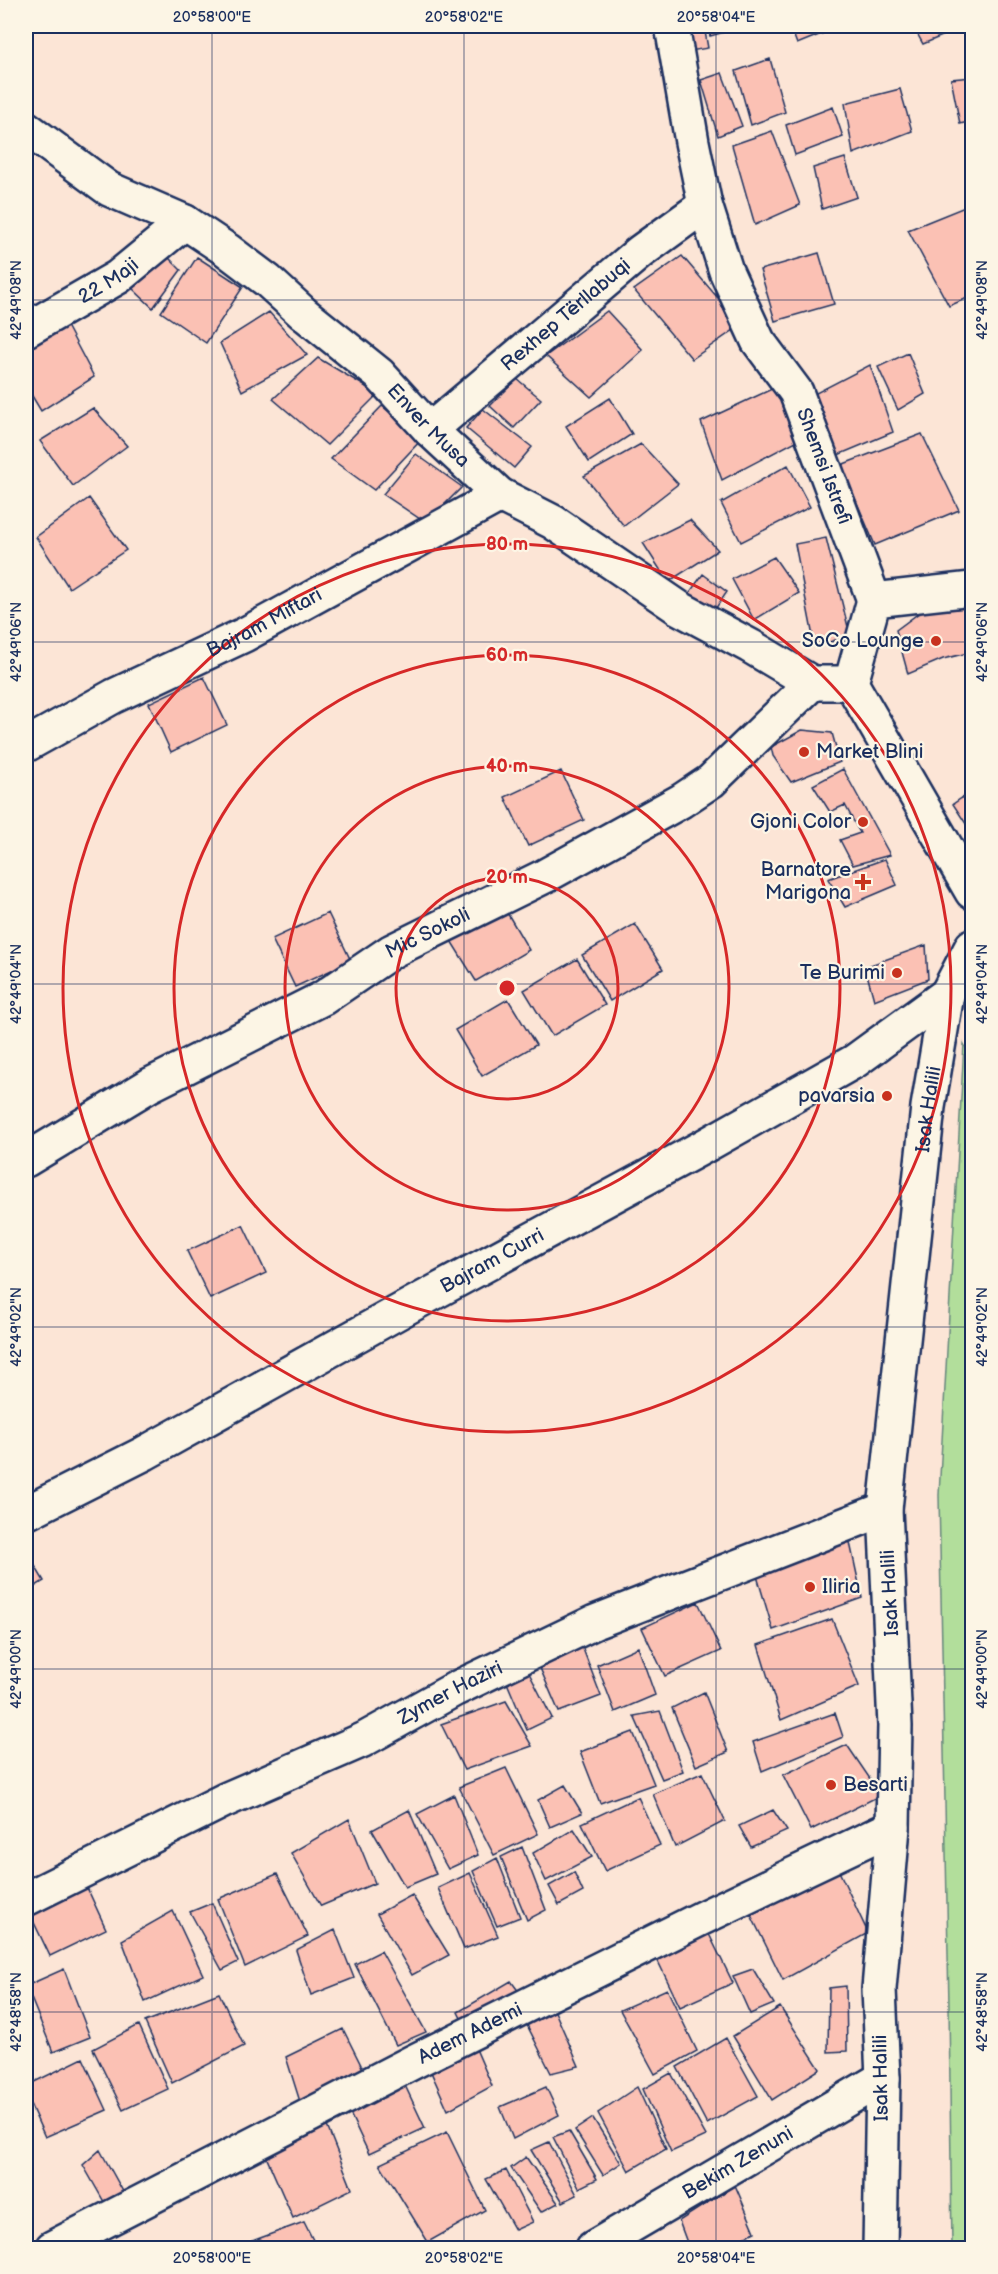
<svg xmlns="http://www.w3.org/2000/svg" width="998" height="2274" font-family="'Balsamiq Sans',sans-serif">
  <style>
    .green { fill: #b2de9b; stroke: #66867c; stroke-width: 1.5 }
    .building { fill: #fbc1b4; stroke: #1b2f5e; stroke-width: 1.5 }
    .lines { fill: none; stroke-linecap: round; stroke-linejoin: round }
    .street-casing { stroke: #1b2f5e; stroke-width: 38 }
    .secondary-casing { stroke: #1b2f5e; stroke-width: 38 }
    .street { stroke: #fcf5e5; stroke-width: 33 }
    .secondary { stroke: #fcf5e5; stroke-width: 33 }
    .ticks { fill: none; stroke: #1b2f5e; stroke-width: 1.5; stroke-opacity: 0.45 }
    .ring { fill: none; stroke: #d62828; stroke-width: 3 }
    .poi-dot { fill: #c8321e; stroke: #fcf5e5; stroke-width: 2 }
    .labels { text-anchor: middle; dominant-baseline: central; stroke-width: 4.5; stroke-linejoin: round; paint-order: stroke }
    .street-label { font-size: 20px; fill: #1b2f5e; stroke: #fcf5e5 }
    .poi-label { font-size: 20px; fill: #1b2f5e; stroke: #fcf5e5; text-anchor: end }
    .centre { fill: #d62828; stroke: #fcf5e5; stroke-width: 3 }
    .ring-label { font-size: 18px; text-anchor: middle; font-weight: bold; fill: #d62828; stroke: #fcf5e5; stroke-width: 4.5; stroke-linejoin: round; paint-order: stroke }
    .neatline { fill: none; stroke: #1b2f5e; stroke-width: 2 }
    .ticks-label { font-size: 15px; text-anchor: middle; fill: #1b2f5e }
  </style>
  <rect width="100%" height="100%" fill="#fce5d6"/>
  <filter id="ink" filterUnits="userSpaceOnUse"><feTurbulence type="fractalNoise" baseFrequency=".0167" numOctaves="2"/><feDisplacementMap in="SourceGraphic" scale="12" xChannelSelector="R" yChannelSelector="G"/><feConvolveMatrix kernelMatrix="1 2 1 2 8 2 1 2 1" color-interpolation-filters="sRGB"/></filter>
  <g filter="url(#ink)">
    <path class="green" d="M964 1044 972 1059V2248H952L949 2005 939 1495Z"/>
    <path class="building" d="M684 26H704L708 48 690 51Z
      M707 26H734L735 29 710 36Z
      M790 26H841L797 44Z
      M913 26H960L961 28 923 44Z
      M770 59 785 112 751 125 736 71Z
      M722 73 742 126 718 136 701 80Z
      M972 77V121L960 124 951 79Z
      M900 89 912 131 853 154 845 103Z
      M833 107 843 137 795 155 786 125Z
      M772 131 800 205 755 225 732 145Z
      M845 158 857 197 822 209 813 168Z
      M972 204V296L949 306 908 230Z
      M819 253 834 304 775 321 760 270Z
      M167 256 181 270 153 308 132 288Z
      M682 256 741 325 692 359 634 290Z
      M197 257 243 287 206 343 161 312Z
      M607 311 643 350 591 397 546 356Z
      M269 312 307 355 242 391 220 343Z
      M66 324 94 377 41 411 26 386V347Z
      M908 353 925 394 898 410 878 367Z
      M318 358 378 394 327 445 273 399Z
      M870 365 893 432 838 455 814 394Z
      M517 379 541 399 514 428 490 406Z
      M776 387 800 439 722 480 701 422Z
      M610 398 632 434 589 462 566 426Z
      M382 406 422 439 374 490 331 459Z
      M93 408 127 446 73 486 40 441Z
      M483 409 532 447 514 468 466 428Z
      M922 434 959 510 875 545 841 465Z
      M641 444 678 484 624 526 584 476Z
      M416 454 462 487 426 523 383 494Z
      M788 465 810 507 741 542 721 503Z
      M89 498 126 550 69 588 36 537Z
      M690 520 718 550 668 582 643 543Z
      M826 538 850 635 815 647 795 544Z
      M774 557 799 593 754 620 732 579Z
      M703 574 727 592 711 615 685 599Z
      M972 603V652L943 659 908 674 896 630 919 613 946 605Z
      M204 677 227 725 171 752 149 703Z
      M802 730 832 733 840 762 791 782 773 756 771 747Z
      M843 769 890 855 853 865 840 840 860 833 845 805 830 812 813 785Z
      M561 771 584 820 528 846 505 797Z
      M972 791V833L953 804Z
      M885 859 897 885 845 907 828 879Z
      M502 904 529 950 476 981 448 936Z
      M328 913 351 961 295 987 272 939Z
      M635 924 663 969 610 1001 582 955Z
      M926 945 928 979 874 1000 865 967Z
      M577 959 605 1005 552 1036 524 990Z
      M508 999 536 1045 482 1076 455 1030Z
      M243 1225 266 1273 210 1299 187 1251Z
      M849 1538 862 1598 773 1630 757 1576Z
      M26 1551 44 1581 26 1592Z
      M698 1602 721 1651 665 1676 642 1628Z
      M832 1619 859 1686 781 1720 758 1645Z
      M580 1641 601 1696 559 1712 537 1661Z
      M638 1647 655 1695 615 1712 597 1665Z
      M527 1669 552 1718 527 1730 505 1678Z
      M704 1692 728 1752 696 1766 672 1708Z
      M506 1701 532 1746 464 1770 441 1724Z
      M660 1711 683 1771 662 1779 634 1716Z
      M835 1713 843 1737 762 1771 753 1742Z
      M633 1732 654 1784 600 1803 580 1752Z
      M847 1745 881 1795 811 1830 783 1775Z
      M506 1768 538 1834 494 1855 459 1787Z
      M702 1773 725 1821 675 1847 653 1794Z
      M565 1785 582 1813 550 1827 538 1800Z
      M454 1795 478 1855 448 1869 417 1814Z
      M638 1797 660 1845 605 1871 582 1823Z
      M409 1810 436 1874 405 1887 372 1830Z
      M773 1810 787 1831 751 1847 739 1826Z
      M349 1819 375 1883 321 1906 291 1853Z
      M574 1829 592 1857 546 1881 533 1853Z
      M522 1847 546 1910 527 1920 501 1857Z
      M497 1858 520 1917 497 1926 473 1871Z
      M838 1869 868 1933 783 1980 749 1911Z
      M574 1872 583 1892 559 1905 549 1886Z
      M470 1873 498 1936 464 1949 438 1888Z
      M277 1874 308 1936 245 1967 218 1899Z
      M84 1881 106 1929 50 1956 27 1908Z
      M412 1895 449 1955 412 1975 377 1914Z
      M212 1903 238 1962 222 1970 190 1912Z
      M173 1911 203 1975 145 2002 122 1940Z
      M335 1930 354 1978 311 1995 296 1950Z
      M708 1932 733 1983 680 2007 654 1953Z
      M381 1951 426 2032 396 2045 355 1964Z
      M64 1969 90 2037 53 2052 26 1986Z
      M753 1969 774 2004 750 2014 733 1976Z
      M511 1981 522 1996 466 2028 458 2012Z
      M846 1986 847 2051 828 2052 829 1988Z
      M667 1989 697 2051 655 2074 620 2010Z
      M219 1993 244 2046 172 2083 145 2022Z
      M553 2007 579 2066 551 2073 526 2023Z
      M780 2007 820 2069 772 2100 733 2036Z
      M139 2025 168 2089 123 2110 93 2049Z
      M343 2029 363 2069 301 2105 286 2057Z
      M726 2038 758 2096 707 2124 677 2067Z
      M473 2042 492 2086 448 2110 427 2063Z
      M83 2058 107 2110 45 2137 26 2095V2086Z
      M671 2073 706 2136 671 2152 643 2089Z
      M402 2079 425 2128 369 2154 346 2105Z
      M546 2087 559 2115 513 2139 500 2107Z
      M637 2087 666 2149 629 2171 598 2113Z
      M593 2118 621 2163 603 2175 575 2130Z
      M325 2121 352 2189 293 2218 265 2154Z
      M569 2131 597 2179 579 2188 553 2137Z
      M447 2132 485 2210 428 2242 380 2164Z
      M549 2142 577 2195 563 2202 531 2150Z
      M100 2150 126 2197 107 2207 83 2165Z
      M526 2157 558 2203 541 2212 511 2168Z
      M506 2170 533 2222 515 2230 486 2179Z
      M735 2185 755 2232 721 2248H689L679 2221Z
      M304 2222 317 2248H255L252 2241Z"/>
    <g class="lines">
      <defs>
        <g id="street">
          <path id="s1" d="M672 26 692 142 705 205 726 271 758 341 796 392 874 600"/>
          <path id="s2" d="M26 330 118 277 185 222"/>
          <path id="s3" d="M430 430 640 252 705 205"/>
          <path id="s4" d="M26 745 114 696 244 635 500 495"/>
          <path id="s5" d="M26 1160 150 1085 323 998 392 951 545 876 681 801 711 781 812 683"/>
          <path id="s6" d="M26 1513 145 1453 413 1304 701 1148 855 1061 947 994"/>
          <path id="s7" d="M26 1899 225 1800 363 1740 455 1689 595 1622 885 1509"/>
          <path id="s8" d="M52 2248 413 2062 702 1918 893 1827"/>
          <path id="s9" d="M593 2248 883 2078"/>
          <path id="s10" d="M880 2248 883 2078 879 1989 893 1827 895 1726 885 1509 928 1107 947 994 972 946"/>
        </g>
        <g id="secondary">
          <path id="s11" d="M26 128 109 189 185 222 227 250 268 281 303 313 379 374 430 430 500 495 553 522 679 608 750 646 812 683H851"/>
          <path d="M972 589 874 600 851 683 972 892"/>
        </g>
      </defs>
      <use href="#street" class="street-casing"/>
      <use href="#secondary" class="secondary-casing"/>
      <use href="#street" class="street"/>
      <use href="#secondary" class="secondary"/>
    </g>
  </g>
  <path class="ticks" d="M212 26V2248M464 26V2248M716 26V2248M968 26V2248M26 300H972M26 642H972M26 984H972M26 1327H972M26 1669H972M26 2012H972"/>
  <g class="ring">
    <circle cx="507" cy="988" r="111"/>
    <circle cx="507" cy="988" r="222"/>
    <circle cx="507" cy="988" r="333"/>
    <circle cx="507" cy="988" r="444"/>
  </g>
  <g class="poi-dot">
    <circle cx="936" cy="641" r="6"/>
    <circle cx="804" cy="752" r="6"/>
    <circle cx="863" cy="822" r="6"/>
    <path d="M860 873h6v6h6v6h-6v6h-6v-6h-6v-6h6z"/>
    <circle cx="897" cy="973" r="6"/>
    <circle cx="887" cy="1096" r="6"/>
    <circle cx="810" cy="1587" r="6"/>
    <circle cx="831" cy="1785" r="6"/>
  </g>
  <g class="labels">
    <g class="street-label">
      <text stroke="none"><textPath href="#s2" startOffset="96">22 Maji</textPath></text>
      <text stroke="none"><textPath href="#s3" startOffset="178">Rexhep Tërllabuqi</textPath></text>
      <text stroke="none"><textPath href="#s11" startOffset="504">Enver Musa</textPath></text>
      <text stroke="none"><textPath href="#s1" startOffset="471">Shemsi Istrefi</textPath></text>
      <text stroke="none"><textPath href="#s4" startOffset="268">Bajram Miftari</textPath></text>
      <text stroke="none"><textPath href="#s5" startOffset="462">Mic Sokoli</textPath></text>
      <text stroke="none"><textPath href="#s10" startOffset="1142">Isak Halili</textPath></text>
      <text stroke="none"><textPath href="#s6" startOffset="530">Bajram Curri</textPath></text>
      <text transform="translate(890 1593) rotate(-93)">Isak Halili</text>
      <text stroke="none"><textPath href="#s7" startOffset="472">Zymer Haziri</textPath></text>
      <text stroke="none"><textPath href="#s8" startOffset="470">Adem Ademi</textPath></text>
      <text transform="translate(881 2078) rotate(-91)">Isak Halili</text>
      <text stroke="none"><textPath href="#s9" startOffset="168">Bekim Zenuni</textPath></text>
    </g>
    <g class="poi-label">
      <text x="924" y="641">SoCo Lounge</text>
      <text x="816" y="752" text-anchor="start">Market Blini</text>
      <text x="851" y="822">Gjoni Color</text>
      <text x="851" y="870">Barnatore<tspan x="851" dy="23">Marigona</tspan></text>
      <text x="885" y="973">Te Burimi</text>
      <text x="875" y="1096">pavarsia</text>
      <text x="822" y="1587" text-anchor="start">Iliria</text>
      <text x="843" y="1785" text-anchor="start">Besarti</text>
    </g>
  </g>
  <circle cx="507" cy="988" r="9" class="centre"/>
  <g class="ring-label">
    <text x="507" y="550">80 m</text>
    <text x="507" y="661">60 m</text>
    <text x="507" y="772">40 m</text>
    <text x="507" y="883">20 m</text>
  </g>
  <rect width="998" height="2274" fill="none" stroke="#fcf5e5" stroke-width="66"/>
  <rect x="33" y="33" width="932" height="2208" class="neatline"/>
  <g class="ticks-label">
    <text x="212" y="22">20°58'00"E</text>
    <text x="464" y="22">20°58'02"E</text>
    <text x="716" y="22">20°58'04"E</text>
    <text transform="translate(16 300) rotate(-90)" y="5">42°49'08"N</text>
    <text transform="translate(982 300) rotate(-90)" y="5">42°49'08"N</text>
    <text transform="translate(16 642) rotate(-90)" y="5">42°49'06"N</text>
    <text transform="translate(982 642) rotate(-90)" y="5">42°49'06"N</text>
    <text transform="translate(16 984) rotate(-90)" y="5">42°49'04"N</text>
    <text transform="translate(982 984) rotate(-90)" y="5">42°49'04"N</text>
    <text transform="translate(16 1327) rotate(-90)" y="5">42°49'02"N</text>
    <text transform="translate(982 1327) rotate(-90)" y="5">42°49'02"N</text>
    <text transform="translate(16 1669) rotate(-90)" y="5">42°49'00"N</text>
    <text transform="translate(982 1669) rotate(-90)" y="5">42°49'00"N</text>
    <text transform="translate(16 2012) rotate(-90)" y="5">42°48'58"N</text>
    <text transform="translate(982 2012) rotate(-90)" y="5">42°48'58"N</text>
    <text x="212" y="2263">20°58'00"E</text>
    <text x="464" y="2263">20°58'02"E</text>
    <text x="716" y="2263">20°58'04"E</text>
  </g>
</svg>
